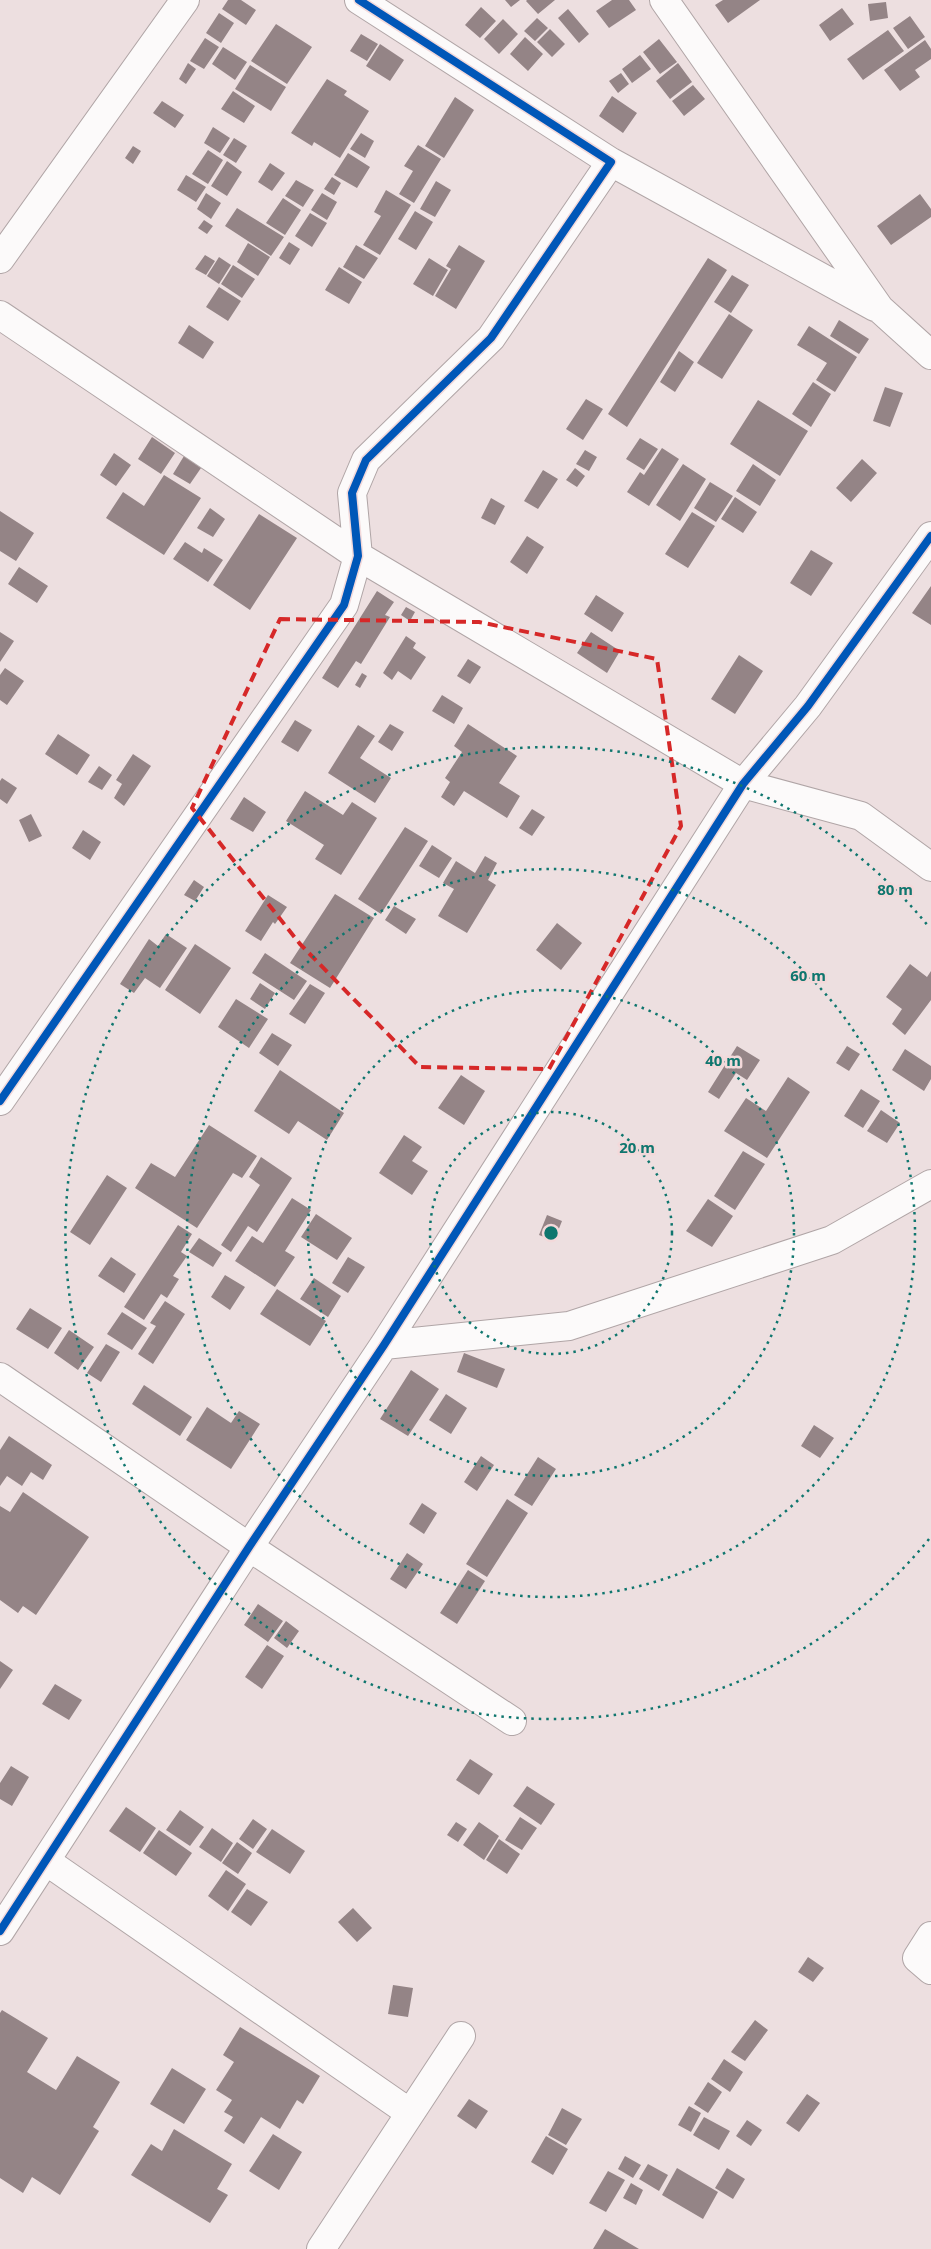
<svg xmlns="http://www.w3.org/2000/svg" width="931" height="2249" font-family="'Noto Sans',sans-serif">
  <style>
    .building { fill: #948486 }
    .lines { fill: none; stroke-linecap: round; stroke-linejoin: round }
    .minor-casing { stroke: #b0a5a6; stroke-width: 30 }
    .minor { stroke: #fcfafa; stroke-width: 28 }
    .cycleway-casing { stroke: #f3d9da; stroke-width: 11 }
    .cycleway { stroke: #0057b8; stroke-width: 8 }
    .marked { fill: none; stroke: #d62828; stroke-width: 4; stroke-dasharray: 10 6; stroke-linejoin: round }
    .ring { fill: none; stroke: #0f766e; stroke-width: 2.5; stroke-dasharray: 2.5 5 }
    .centre { fill: #0f766e; stroke: #f3d9da; stroke-width: 2.5 }
    .ring-label { font-size: 15px; text-anchor: middle; font-weight: bold; fill: #0f766e; stroke: #f3d9da; stroke-width: 5; stroke-linejoin: round; paint-order: stroke }
  </style>
  <rect width="100%" height="100%" fill="#eddfe0"/>
  <path class="building" d="M228 0H241L256 10 246 25 222 9Z
    M505 0H520L511 7Z
    M527 0H555L538 14 526 1Z
    M612 0H629L636 10 609 28 596 11Z
    M723 0H760L728 23 715 5Z
    M886 2 888 18 870 21 868 4Z
    M481 7 496 21 480 38 465 25Z
    M842 8 854 24 830 41 819 25Z
    M568 9 589 34 579 43 558 18Z
    M219 13 234 23 221 43 206 33Z
    M910 16 925 37 908 49 893 28Z
    M537 18 548 28 535 41 524 31Z
    M503 19 518 34 499 54 484 39Z
    M276 24 312 47 287 84 251 61Z
    M550 29 565 44 552 57 537 42Z
    M888 30 904 51 863 80 847 59Z
    M361 34 378 44 367 61 350 51Z
    M525 37 543 54 528 71 510 54Z
    M205 38 219 47 204 69 190 61Z
    M659 39 677 62 660 74 643 52Z
    M925 40 931 49V59L915 70 920 77 900 91 884 70Z
    M380 44 404 60 390 81 366 66Z
    M223 47 247 62 235 80 212 64Z
    M640 55 651 69 632 83 622 69Z
    M188 63 196 69 186 84 179 79Z
    M678 63 692 82 670 99 656 81Z
    M250 65 286 87 271 111 235 89Z
    M621 73 629 84 618 93 609 81Z
    M327 79 347 91 344 95 369 111 340 158 314 142 312 146 291 133Z
    M693 85 705 99 684 116 672 101Z
    M233 91 255 106 244 123 221 109Z
    M612 96 637 113 623 133 599 116Z
    M455 97 474 110 444 158 425 146Z
    M162 101 184 115 175 128 153 113Z
    M213 127 230 138 220 153 204 143Z
    M361 133 374 141 365 158 350 149Z
    M234 138 247 146 236 163 223 155Z
    M418 145 441 159 414 203 399 194 413 171 404 166Z
    M133 146 141 151 133 164 125 158Z
    M208 150 223 160 208 184 192 174Z
    M348 153 370 167 357 188 334 175Z
    M227 161 242 172 227 196 211 186Z
    M270 163 285 173 272 191 258 182Z
    M186 175 206 187 196 202 177 190Z
    M332 177 341 183 334 195 324 189Z
    M296 180 314 190 303 207 285 196Z
    M436 181 451 190 435 217 420 209Z
    M386 190 411 205 380 255 363 245 381 216 374 212Z
    M206 193 221 203 211 219 197 209Z
    M322 193 337 202 327 220 311 210Z
    M920 194 931 209V217L891 245 877 226Z
    M283 198 301 210 285 235 266 223Z
    M237 208 284 237 271 256 225 226Z
    M415 211 433 222 416 250 398 239Z
    M310 213 327 223 312 247 295 236Z
    M204 220 213 226 207 234 198 228Z
    M289 242 300 249 290 265 279 258Z
    M248 243 270 257 258 276 237 262Z
    M356 245 378 258 364 279 343 267Z
    M459 245 485 261 456 309 435 296 451 269 446 266Z
    M205 255 215 261 206 275 195 269Z
    M219 257 231 265 219 284 207 276Z
    M429 258 448 270 433 296 413 284Z
    M708 258 727 270 627 427 608 414Z
    M233 265 255 279 242 298 221 284Z
    M339 267 362 282 349 304 325 290Z
    M732 275 749 285 731 313 714 302Z
    M219 287 241 301 228 321 206 307Z
    M729 314 753 330 722 379 697 363Z
    M839 320 869 339 859 354 830 336Z
    M189 325 214 342 203 359 178 343Z
    M809 326 857 357 835 392 816 380 827 363 797 345Z
    M679 351 694 362 675 392 660 382Z
    M813 382 831 394 811 427 792 414Z
    M885 387 903 393 890 427 873 421Z
    M586 399 603 409 583 440 566 429Z
    M758 400 808 431 780 476 730 444Z
    M152 437 175 453 161 474 138 459Z
    M640 438 658 449 644 470 626 459Z
    M662 448 679 459 649 506 627 492 640 472 644 475Z
    M585 450 597 457 589 471 576 464Z
    M114 453 131 465 116 486 100 475Z
    M184 456 201 468 190 484 173 474Z
    M862 459 877 473 851 502 836 488Z
    M683 464 706 479 680 521 656 505Z
    M753 464 776 480 760 506 736 491Z
    M575 468 585 476 577 487 566 480Z
    M543 470 558 479 538 509 524 501Z
    M164 475 201 498 164 555 106 518 123 492 144 506Z
    M710 482 733 496 716 522 694 508Z
    M735 497 757 512 743 533 721 519Z
    M491 498 505 506 495 525 481 518Z
    M210 508 225 519 213 537 197 528Z
    M0 511 34 533 16 561 0 551Z
    M692 512 715 526 688 568 665 554Z
    M259 514 297 538 250 610 213 585Z
    M527 536 544 547 527 574 510 562Z
    M185 542 202 553 204 548 223 560 208 582 173 559Z
    M811 550 833 563 811 596 790 583Z
    M19 567 48 586 37 603 8 584Z
    M931 586V625L912 613Z
    M377 591 394 602 385 615 390 617 361 664 356 661 338 688 322 678Z
    M596 595 624 613 612 632 584 614Z
    M406 607 415 612 410 621 401 615Z
    M0 632 14 641 0 662Z
    M591 632 620 651 607 673 577 653Z
    M406 636 416 643 413 648 426 657 411 680 398 671 392 680 383 673Z
    M739 655 763 671 735 714 711 699Z
    M468 659 481 667 470 684 457 676Z
    M5 668 24 681 7 705 0 700V675Z
    M362 673 367 676 360 688 355 685Z
    M442 695 463 708 454 724 432 711Z
    M295 720 312 730 298 752 281 742Z
    M390 724 404 732 392 751 378 742Z
    M468 724 517 756 499 783 520 796 507 818 464 791 454 806 441 797 450 782 445 778 462 752 454 746Z
    M358 725 375 736 360 758 391 778 375 803 328 773Z
    M58 734 90 755 77 775 45 754Z
    M133 754 151 766 124 806 114 798 122 784 116 780Z
    M99 766 112 775 102 790 88 782Z
    M2 778 17 788 7 804 0 799V781Z
    M305 791 343 815 352 802 377 818 341 875 315 859 324 845 286 821Z
    M244 797 266 812 253 832 230 819Z
    M532 809 545 817 532 836 519 828Z
    M31 814 42 836 29 842 19 820Z
    M405 827 428 841 381 914 358 899Z
    M83 830 101 842 90 860 72 848Z
    M432 845 452 858 439 878 419 866Z
    M485 856 497 863 488 880 496 885 467 933 438 916 454 889 443 883 456 861 475 873Z
    M194 880 204 887 195 901 184 895Z
    M335 894 374 918 330 988 290 963Z
    M268 895 287 907 275 924 273 922 261 941 245 931Z
    M394 906 416 919 406 934 385 920Z
    M557 923 582 943 561 970 536 950Z
    M166 934 187 948 160 988 145 978 134 993 120 984 149 939 158 946Z
    M195 944 231 968 200 1014 165 990Z
    M265 953 307 981 294 1000 252 973Z
    M910 964 927 977 931 971V1000L905 1035 892 1024 902 1009 886 997Z
    M260 983 275 993 265 1009 250 999Z
    M310 984 325 993 305 1024 289 1014Z
    M236 999 268 1019 249 1048 218 1027Z
    M272 1033 292 1045 278 1066 259 1053Z
    M737 1046 760 1060 747 1080 736 1073 719 1099 708 1092Z
    M847 1046 860 1054 849 1071 836 1063Z
    M905 1049 931 1066V1079L924 1091 892 1070Z
    M280 1070 344 1113 327 1140 298 1121 289 1134 254 1111Z
    M461 1075 485 1091 464 1125 438 1108Z
    M788 1077 810 1092 767 1158 724 1131 746 1098 766 1111Z
    M861 1089 880 1101 863 1128 844 1116Z
    M881 1110 900 1123 887 1143 867 1131Z
    M209 1125 257 1156 242 1178 233 1173 197 1228 135 1188 151 1163 175 1177Z
    M404 1135 422 1147 412 1161 428 1171 412 1195 379 1173Z
    M743 1151 765 1164 735 1210 714 1196Z
    M261 1157 292 1178 257 1232 248 1226 231 1252 221 1245 260 1185 249 1177Z
    M107 1175 127 1188 90 1245 70 1232Z
    M292 1198 311 1210 285 1251 295 1257 275 1287 235 1261 252 1236 263 1243Z
    M708 1199 733 1216 712 1247 686 1231Z
    M316 1214 352 1238 337 1260 301 1237Z
    M547 1215 562 1221 554 1241 539 1235Z
    M178 1225 192 1234 181 1252 187 1256 173 1276 179 1279 167 1298 161 1294 144 1320 124 1307Z
    M199 1238 222 1253 213 1267 189 1252Z
    M111 1257 136 1274 124 1293 98 1276Z
    M348 1257 365 1267 348 1293 332 1283Z
    M225 1275 245 1287 230 1310 211 1297Z
    M314 1278 341 1296 328 1317 300 1299Z
    M277 1289 326 1321 310 1346 260 1314Z
    M165 1301 185 1314 153 1364 138 1354 156 1326 150 1323Z
    M30 1308 62 1328 48 1349 16 1329Z
    M122 1312 147 1328 132 1350 107 1334Z
    M69 1330 94 1347 78 1370 54 1353Z
    M106 1344 120 1352 101 1382 87 1373Z
    M464 1353 505 1369 497 1388 457 1372Z
    M411 1370 439 1389 408 1436 380 1419Z
    M144 1385 192 1417 180 1436 132 1404Z
    M446 1394 467 1408 451 1434 429 1420Z
    M207 1407 231 1423 239 1411 260 1424 231 1469 186 1440Z
    M814 1425 834 1438 820 1458 801 1446Z
    M9 1436 52 1465 43 1480 31 1472 22 1486 7 1476 0 1486V1450Z
    M481 1456 494 1465 477 1491 464 1482Z
    M538 1457 556 1469 532 1506 514 1495Z
    M23 1492 89 1537 36 1615 23 1606 18 1613 0 1600V1506L10 1512Z
    M507 1499 528 1513 487 1577 466 1564Z
    M422 1503 437 1513 424 1534 409 1524Z
    M407 1553 423 1564 406 1589 390 1579Z
    M468 1570 485 1581 457 1624 440 1613Z
    M258 1604 283 1621 268 1642 244 1625Z
    M286 1621 299 1631 287 1648 274 1638Z
    M267 1645 284 1656 262 1689 245 1677Z
    M0 1661 13 1670 0 1689Z
    M55 1684 82 1700 69 1720 42 1704Z
    M470 1759 493 1774 479 1795 456 1780Z
    M11 1766 29 1777 12 1806 0 1799V1783Z
    M527 1786 555 1804 541 1825 513 1806Z
    M126 1807 156 1828 140 1852 109 1831Z
    M180 1810 204 1827 190 1846 166 1830Z
    M520 1817 537 1828 522 1850 505 1840Z
    M253 1819 267 1829 253 1849 239 1839Z
    M456 1822 467 1829 458 1842 447 1835Z
    M479 1822 499 1836 484 1860 463 1845Z
    M212 1828 233 1843 221 1862 199 1847Z
    M272 1829 305 1851 290 1874 256 1852Z
    M159 1830 192 1853 176 1876 143 1853Z
    M499 1839 520 1854 507 1874 486 1860Z
    M237 1842 252 1853 238 1874 222 1863Z
    M226 1870 246 1884 228 1911 208 1896Z
    M247 1889 268 1902 251 1926 231 1912Z
    M353 1908 372 1928 357 1942 338 1922Z
    M808 1957 824 1968 813 1982 798 1972Z
    M393 1985 413 1988 408 2017 388 2014Z
    M2 2010 48 2038 27 2072 56 2090 77 2056 120 2082 93 2127 99 2131 60 2195 32 2177 23 2193 0 2178V2013Z
    M755 2020 768 2030 745 2061 731 2052Z
    M240 2027 320 2076 303 2104 297 2100 280 2129 261 2117 244 2144 224 2131 233 2117 224 2112 232 2100 216 2090 234 2062 223 2055Z
    M724 2059 743 2072 730 2092 711 2079Z
    M172 2068 206 2089 184 2124 150 2104Z
    M708 2082 722 2092 708 2113 694 2104Z
    M807 2094 820 2103 799 2132 786 2123Z
    M469 2099 488 2111 476 2129 457 2116Z
    M689 2106 701 2113 691 2132 678 2125Z
    M562 2108 582 2119 566 2145 548 2135Z
    M704 2117 730 2131 719 2150 693 2135Z
    M747 2120 762 2130 751 2146 736 2136Z
    M174 2129 232 2164 217 2189 228 2195 210 2223 131 2175 151 2144 162 2151Z
    M273 2134 302 2152 279 2190 249 2171Z
    M546 2136 568 2149 553 2175 531 2162Z
    M625 2156 641 2165 633 2178 618 2169Z
    M648 2164 668 2175 659 2191 639 2179Z
    M677 2168 718 2192 703 2219 662 2195Z
    M727 2168 745 2179 733 2199 715 2188Z
    M608 2171 625 2180 606 2212 589 2203Z
    M631 2183 643 2190 636 2205 623 2198Z
    M605 2229 639 2249H593Z"/>
  <g class="lines">
    <defs>
      <path id="minor" d="M664 0 880 309 931 355
        M611 162 875 307
        M0 259 185 0
        M0 315 358 556 743 784 861 816 931 867
        M0 1101 344 605 358 556 352 493 366 460 491 338 611 162 359 0
        M384 1345 569 1326 832 1240 931 1184
        M0 1377 249 1547 512 1721
        M46 1861 410 2113
        M0 1931 249 1547 384 1345 743 784 808 706 931 536
        M931 1936 917 1958 931 1970
        M321 2249 461 2036"/>
    </defs>
    <use href="#minor" class="minor-casing"/>
    <use href="#minor" class="minor"/>
    <defs>
      <path id="cycleway" d="M0 1101 344 605 358 556 352 493 366 460 491 338 611 162 359 0
        M0 1931 249 1547 384 1345 743 784 808 706 931 536"/>
    </defs>
    <use href="#cycleway" class="cycleway-casing"/>
    <use href="#cycleway" class="cycleway"/>
  </g>
  <path class="marked" d="M280 619 479 622 657 659 681 826 549 1069 420 1067 300 944 192 808Z"/>
  <g class="ring">
    <circle cx="551" cy="1233" r="121"/>
    <circle cx="551" cy="1233" r="243"/>
    <circle cx="551" cy="1233" r="364"/>
    <path d="M929 1539A486 486 0 1 1 929 927"/>
  </g>
  <circle cx="551" cy="1233" r="8" class="centre"/>
  <g class="ring-label">
    <text x="895" y="895">80 m</text>
    <text x="808" y="981">60 m</text>
    <text x="723" y="1066">40 m</text>
    <text x="637" y="1153">20 m</text>
  </g>
</svg>
